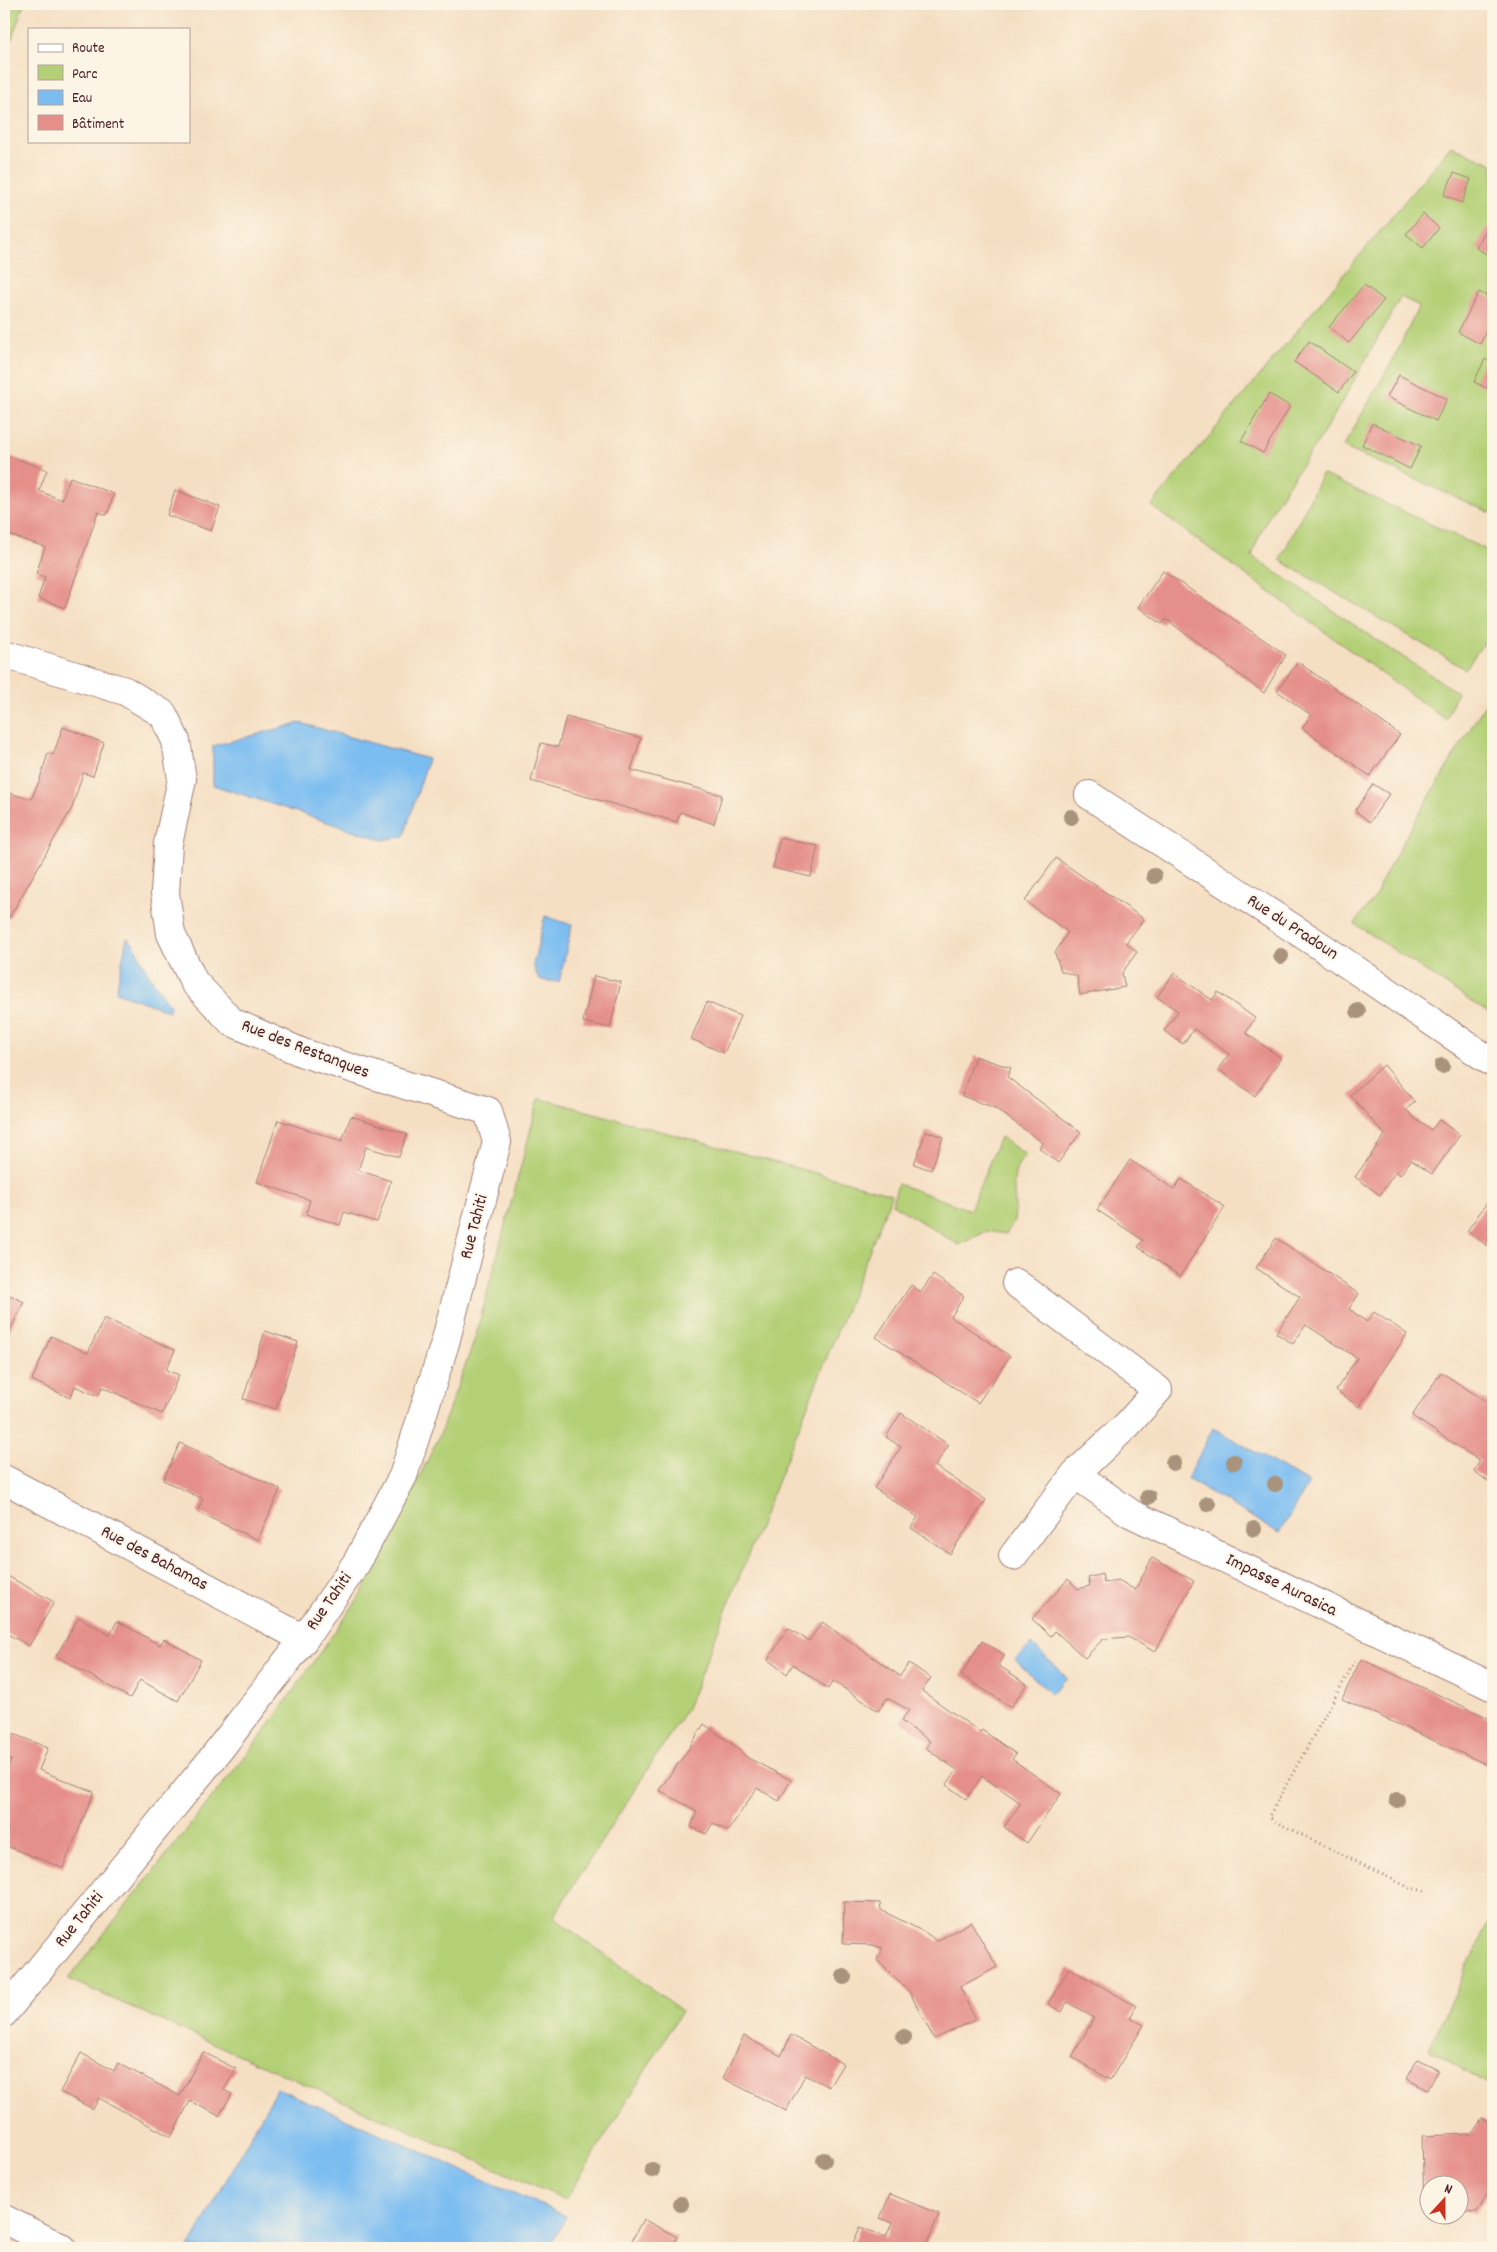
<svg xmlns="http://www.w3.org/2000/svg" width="1497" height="2252" font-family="Dekko,sans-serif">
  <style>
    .green { fill: #b4d077; stroke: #7f7851 }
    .water { fill: #7cbdf1; stroke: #636e8e }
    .building { fill: #e58f8a }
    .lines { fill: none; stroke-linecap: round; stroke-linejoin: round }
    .minor-casing { stroke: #a07f77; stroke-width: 30 }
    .path { stroke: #a07f77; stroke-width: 3; stroke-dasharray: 1 4; stroke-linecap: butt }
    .minor { stroke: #fff; stroke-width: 28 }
    .tree { fill: #a9937c }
    .labels { text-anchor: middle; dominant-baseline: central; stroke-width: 4; stroke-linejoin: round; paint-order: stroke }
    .street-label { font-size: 18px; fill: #4a1f2b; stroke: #fcf5e5 }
  </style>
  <rect width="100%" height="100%" fill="#fcf5e5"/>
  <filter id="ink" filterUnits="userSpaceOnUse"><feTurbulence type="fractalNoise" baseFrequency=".02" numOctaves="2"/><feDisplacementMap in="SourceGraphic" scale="10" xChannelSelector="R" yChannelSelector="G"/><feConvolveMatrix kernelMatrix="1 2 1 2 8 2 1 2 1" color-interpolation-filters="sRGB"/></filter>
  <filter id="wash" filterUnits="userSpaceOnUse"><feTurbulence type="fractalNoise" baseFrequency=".0096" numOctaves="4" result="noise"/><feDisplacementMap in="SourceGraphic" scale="20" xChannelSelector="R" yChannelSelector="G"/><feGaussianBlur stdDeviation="1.12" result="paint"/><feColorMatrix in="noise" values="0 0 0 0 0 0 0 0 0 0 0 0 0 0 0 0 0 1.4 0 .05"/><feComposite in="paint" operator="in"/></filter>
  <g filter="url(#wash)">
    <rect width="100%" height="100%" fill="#f5dfc3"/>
    <path class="green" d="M4 4H24L4 61Z
      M1451 146 1493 164V509L1491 513 1343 447 1394 358 1419 306 1401 297C1374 343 1349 392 1321 437 1296 475 1265 512 1252 556L1366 633 1457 692 1446 720 1151 506Z
      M1322 474 1493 553V630L1465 669 1280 560Z
      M1493 691V1016L1355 924C1362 910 1378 900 1380 884L1409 831Z
      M539 1098 892 1194 687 1708 553 1917 682 2011 566 2200 68 1979 262 1735 362 1593 438 1439 475 1339Z
      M1000 1137 1026 1155C1006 1173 1018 1197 1014 1220 1013 1225 1008 1230 1006 1234L987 1231 959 1245 892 1204 898 1184 970 1210Z
      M1493 1912V2087L1429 2050Z"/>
    <path class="water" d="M300 723 428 759 404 836 383 840 213 785V746Z
      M545 916 572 925 559 982 539 980 533 965Z
      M127 938 133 943 149 975 170 1005 169 1011 116 992Z
      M1213 1428 1309 1483 1279 1533 1187 1479Z
      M1032 1644 1067 1678 1051 1694 1015 1660Z
      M277 2088 566 2216 550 2248H189Z"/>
    <g id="blocks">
      <path class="building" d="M1454 173 1471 179 1462 203 1444 195Z
        M1423 214 1439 228 1423 248 1406 234Z
        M1487 227 1493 230V258L1476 248Z
        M1364 285 1384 300 1349 343 1329 327Z
        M1479 292 1493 299V318L1480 344 1458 332Z
        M1309 341 1353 372 1339 392 1294 362Z
        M1485 359 1493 363V391L1474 382Z
        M1399 375 1447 399 1436 421 1387 397Z
        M1269 394 1290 406 1263 453 1241 441Z
        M1372 423 1421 446 1410 469 1362 445Z
        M4 454 47 470 39 491 62 500 70 477 114 494 107 515 98 512 65 608 38 598 45 577 36 574 45 547 4 533Z
        M175 490 220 507 211 531 167 515Z
        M1163 571 1286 655 1264 693 1166 619 1162 624 1138 607Z
        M1298 662 1400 735 1370 776 1302 728 1311 715 1277 691Z
        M566 717 641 738 631 770 722 795 714 824 680 812 677 822 531 781 541 743 558 747Z
        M63 727 104 743 93 776 83 773 72 808 9 918 4 915V792L31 799 39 782 48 753 53 755Z
        M1373 784 1389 794 1370 822 1355 811Z
        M780 838 818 846 811 877 773 868Z
        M1056 858 1144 919 1126 943 1137 952 1122 973 1125 987 1080 995 1077 976 1061 971 1055 953 1068 932 1025 901Z
        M1174 973 1212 1000 1218 992 1255 1018 1246 1033 1281 1058 1255 1096 1218 1069 1229 1054 1194 1029 1183 1044 1164 1031 1178 1011 1157 997Z
        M594 976 621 982 610 1028 583 1022Z
        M707 1002 740 1016 724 1053 691 1039Z
        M975 1056 1011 1068 1007 1077 1081 1132 1058 1163 1039 1148 1043 1143 995 1108 962 1096Z
        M1384 1065 1415 1102 1406 1109 1414 1118 1431 1130 1439 1120 1460 1135 1432 1174 1411 1160 1400 1175 1396 1171 1380 1195 1355 1177 1385 1135 1350 1095Z
        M351 1116 407 1134 399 1157 366 1147 358 1170 391 1181 377 1222 344 1212 340 1225 306 1214 310 1200 257 1182 278 1120 342 1141Z
        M926 1131 943 1137 931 1170 914 1164Z
        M1130 1160 1174 1189 1181 1179 1225 1207 1180 1276 1138 1247 1143 1240 1097 1210Z
        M1493 1194V1250L1467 1231Z
        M1276 1238 1359 1294 1349 1309 1367 1322 1374 1312 1407 1334 1359 1407 1336 1390 1357 1358 1306 1325 1293 1344 1276 1333 1300 1297 1256 1268Z
        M933 1275 964 1296 951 1317 1010 1356 978 1403 876 1337 911 1285 921 1292Z
        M4 1292 24 1302 9 1332 4 1330Z
        M104 1318 175 1350 166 1370 179 1375 162 1414 102 1387 98 1396 75 1386 70 1398 32 1380 51 1336 88 1353Z
        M265 1331 298 1342 276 1409 243 1399Z
        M1441 1372 1493 1406V1485L1474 1471 1480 1461 1412 1416Z
        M901 1413 949 1445 935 1466 986 1500 950 1554 911 1528 918 1517 874 1488 901 1447 886 1437Z
        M180 1443 280 1489 258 1540 197 1512 203 1499 163 1480Z
        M1152 1558 1194 1581 1155 1652 1128 1637 1103 1639 1085 1658 1055 1631 1051 1636 1032 1619 1068 1579 1078 1589 1090 1586 1088 1578 1102 1574 1104 1583 1118 1580 1135 1590Z
        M4 1574 54 1602 29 1646 4 1632Z
        M79 1617 110 1635 117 1621 160 1645 164 1639 201 1660 178 1701 140 1680 130 1698 56 1656Z
        M822 1622 900 1676 909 1663 931 1678 922 1691 980 1732 982 1730 1016 1754 1012 1759 1061 1794 1027 1843 1004 1827 1021 1803 982 1776 966 1799 946 1785 957 1770 926 1748 930 1741 901 1721 909 1710 887 1698 878 1711 833 1681 828 1689 793 1664 787 1674 768 1660 788 1628 809 1641Z
        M982 1641 1005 1655 998 1665 1027 1684 1011 1707 961 1675Z
        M1361 1659 1493 1720V1752L1488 1765 1342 1699Z
        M704 1724 731 1743 748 1758 791 1780 779 1801 757 1788 728 1831 713 1823 706 1834 691 1827 697 1811 659 1790 686 1753Z
        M4 1730 48 1748 39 1770 94 1792 63 1868 4 1845V1836L8 1827 4 1825V1777L11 1760 4 1757Z
        M844 1902 880 1903 881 1910 926 1933 937 1941 971 1922 997 1967 960 1987 975 2020 934 2039 910 1993 877 1960 882 1948 873 1945 843 1944Z
        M1069 1968 1136 2006 1130 2018 1144 2025 1110 2080 1072 2057 1094 2018 1067 2002 1062 2012 1048 2004Z
        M791 2035 843 2064 829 2087 805 2075 786 2111 723 2078 744 2036 781 2056Z
        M203 2052 236 2069 224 2090 232 2094 219 2116 190 2101 171 2137 99 2098 93 2109 60 2092 81 2053 114 2071 118 2063 180 2096Z
        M1417 2060 1438 2070 1428 2090 1407 2079Z
        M1482 2118 1493 2124V2188L1492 2187 1476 2213 1460 2212V2184H1430V2209H1424L1422 2136 1471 2134Z
        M890 2194 939 2214 927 2244 937 2248H851L860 2227 886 2237 892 2223 880 2218Z
        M643 2219 677 2237 671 2248H628Z"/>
    </g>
  </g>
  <g filter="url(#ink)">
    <use href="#blocks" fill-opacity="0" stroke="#a07f77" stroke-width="1"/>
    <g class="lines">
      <defs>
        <path id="minor" d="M4 654 125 691 163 714 176 741 182 779 168 844 165 893 171 934 194 982 232 1022 303 1053 488 1111 497 1142 445 1343 403 1476 357 1562 304 1639 212 1759 4 2013
          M1089 795 1322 947 1493 1063
          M1075 1474 1130 1513 1493 1687
          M4 1479 304 1639
          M1013 1556 1075 1474 1128 1424 1158 1390 1016 1283
          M4 2219 62 2248"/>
      </defs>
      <use href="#minor" class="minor-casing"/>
      <path class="path" d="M1355 1661 1269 1816 1276 1822 1410 1888 1427 1891"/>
      <use href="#minor" class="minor"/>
    </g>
    <g class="tree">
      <circle cx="1071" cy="817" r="8"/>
      <circle cx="1154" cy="876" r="8"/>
      <circle cx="1281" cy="956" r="8"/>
      <circle cx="1358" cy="1011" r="8"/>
      <circle cx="1442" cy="1066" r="8"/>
      <circle cx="1234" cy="1462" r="8"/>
      <circle cx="1173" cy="1463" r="8"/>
      <circle cx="1275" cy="1484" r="8"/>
      <circle cx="1148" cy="1497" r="8"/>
      <circle cx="1208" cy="1504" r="8"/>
      <circle cx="1254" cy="1529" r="8"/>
      <circle cx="1397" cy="1800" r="8"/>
      <circle cx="844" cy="1977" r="8"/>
      <circle cx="904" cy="2037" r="8"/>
      <circle cx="824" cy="2160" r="8"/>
      <circle cx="652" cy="2170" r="8"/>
      <circle cx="681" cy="2204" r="8"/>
    </g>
  </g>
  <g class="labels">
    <g class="street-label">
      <text transform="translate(1292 928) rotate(33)">Rue du Pradoun</text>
      <text transform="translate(305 1050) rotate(21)">Rue des Restanques</text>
      <text transform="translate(475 1227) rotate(-75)">Rue Tahiti</text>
      <text transform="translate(154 1559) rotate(28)">Rue des Bahamas</text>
      <text transform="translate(1281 1586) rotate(26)">Impasse Aurasica</text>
      <text transform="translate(330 1602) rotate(-55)">Rue Tahiti</text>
      <text transform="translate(80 1920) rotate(-51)">Rue Tahiti</text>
    </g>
  </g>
  <rect width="1497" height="2252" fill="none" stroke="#fcf5e5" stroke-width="20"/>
  <rect x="28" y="28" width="162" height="115" fill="#fcf5e5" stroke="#b59f9b"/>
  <rect x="38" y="44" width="25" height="8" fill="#ffffff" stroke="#b59f9b"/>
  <text x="72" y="52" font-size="15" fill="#4a1f2b">Route</text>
  <rect x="38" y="65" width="25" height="15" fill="#b4d077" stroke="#b59f9b"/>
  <text x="72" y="78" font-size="15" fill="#4a1f2b">Parc</text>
  <rect x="38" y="90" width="25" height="15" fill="#7cbdf1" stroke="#b59f9b"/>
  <text x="72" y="102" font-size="15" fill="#4a1f2b">Eau</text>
  <rect x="38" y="115" width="25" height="15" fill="#e58f8a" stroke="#b59f9b"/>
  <text x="72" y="128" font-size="15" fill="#4a1f2b">Bâtiment</text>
  <g transform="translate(1444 2200) rotate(21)"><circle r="24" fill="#fcf5e5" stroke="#b59f9b"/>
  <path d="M0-4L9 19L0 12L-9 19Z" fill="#c8321e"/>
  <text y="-8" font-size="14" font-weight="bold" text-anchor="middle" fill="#4a1f2b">N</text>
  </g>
</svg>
